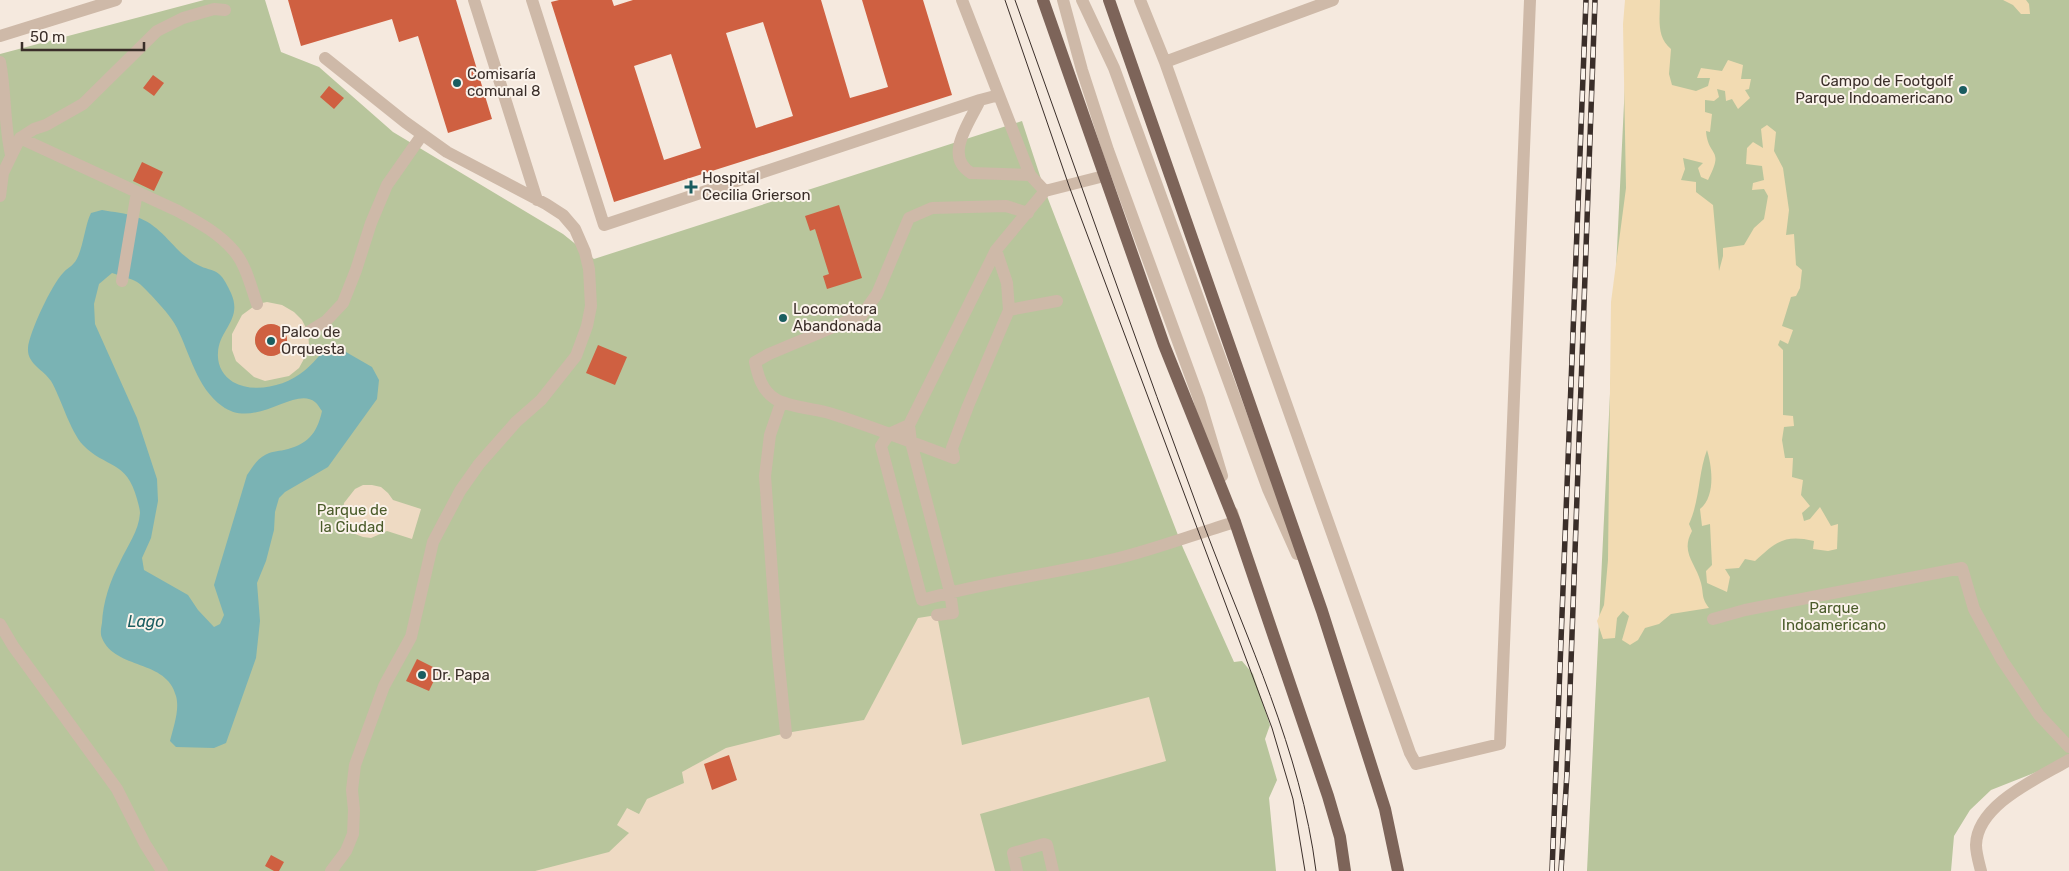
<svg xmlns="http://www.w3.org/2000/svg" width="2069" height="871" font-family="Rubik,sans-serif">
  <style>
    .green { fill: #b8c59c }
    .sand { fill: #f2dbb2 }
    .plaza { fill: #eedac3; fill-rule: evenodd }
    .water { fill: #7ab3b4; fill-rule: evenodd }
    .building { fill: #cf6041; fill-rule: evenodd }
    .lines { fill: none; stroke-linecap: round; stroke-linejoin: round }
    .minor { stroke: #ceb9a8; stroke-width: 12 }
    .major { stroke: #7d6459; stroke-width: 12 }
    .tram { stroke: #3a2e29; stroke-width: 1 }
    .rail-casing { stroke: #3a2e29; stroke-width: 5.5 }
    .rail { stroke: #fbf3eb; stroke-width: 4; stroke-dasharray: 11; stroke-linecap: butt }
    .poi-dot { fill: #1a5d60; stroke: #fbf3eb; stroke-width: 2 }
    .labels { text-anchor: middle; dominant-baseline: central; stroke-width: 4; stroke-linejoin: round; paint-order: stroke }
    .poi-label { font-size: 15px; fill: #3a2e29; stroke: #fbf3eb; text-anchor: start }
    .park-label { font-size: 15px; fill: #4a5b2a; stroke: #fbf3eb }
    .water-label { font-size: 16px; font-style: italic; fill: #1a5d60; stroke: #fbf3eb }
  </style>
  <rect width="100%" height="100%" fill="#f5e9de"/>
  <path class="green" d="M204 0H265L281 52 319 67 393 132 563 234 594 259 1022 121 1045 191 1183 548 1234 662 1242 661 1253 674 1270 725 1265 739 1277 780 1269 798 1276 871H0V54Z
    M1629 0H2069V759L1991 790 1970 810 1954 836 1951 871H1587Z"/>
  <path class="sand" d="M1625 0H1660C1660 18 1656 37 1671 49L1669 74 1672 85 1696 91 1708 86 1710 78H1697L1701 68 1722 71 1728 60 1743 65 1741 79H1751L1749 89 1745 90 1750 98 1738 109 1732 99 1726 101 1725 91 1717 89 1719 97 1714 101 1705 100V112L1712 114 1710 132 1706 131C1708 158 1725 147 1708 180L1701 177 1698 168 1703 163 1683 158 1685 169 1681 180 1696 182V192L1713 205 1719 271 1723 256V248L1744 245 1754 228 1764 219 1768 196 1764 189 1752 190 1753 183 1764 180 1762 166 1746 164 1747 148 1753 142 1763 148 1761 129 1767 125 1776 132 1774 151 1783 168 1789 210 1786 235 1794 234 1796 265 1802 270 1800 288 1796 296 1791 297 1782 326 1793 330 1788 344 1780 340 1778 345 1783 350V415L1793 416 1794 426 1784 427 1782 440 1785 458H1793L1792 477 1803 480 1801 495 1810 506 1802 513 1804 521 1810 519 1820 507 1831 526 1838 524 1837 549 1828 551 1813 549 1814 541C1784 534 1776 542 1755 561L1745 559 1739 568 1725 569 1730 577 1727 592 1707 583 1706 571 1712 565 1710 524 1702 526 1700 509C1716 496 1712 466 1707 450 1698 474 1700 500 1689 524L1692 531C1680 553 1696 563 1701 583 1704 595 1701 597 1709 608L1671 614 1659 624 1645 628 1638 640 1630 645 1622 640 1629 616 1623 611 1617 618 1615 638 1603 639 1597 621 1604 605 1608 560 1611 302 1626 188 1623 24Z
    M2003 0H2026L2029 4 2030 14H2021L2013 5Z"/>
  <path class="plaza" d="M267 302 282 305 294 312 302 320 308 332 309 345 305 357 299 368 289 376 265 381 254 377 236 361 232 350V334L242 315 257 304ZM268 325 278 326 282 329 287 339 286 344 281 353 271 356 261 353 255 344V339L259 330Z
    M363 485H372L381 487 388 493 393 500 421 509 412 539 387 531 371 538 363 537 355 534 349 528 343 512 344 503 355 489Z
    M937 615 962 745 1149 697 1166 761 980 814 995 871H535L609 852 629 833 617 825 627 808 639 814 647 799 684 783 682 772 726 748 786 733 864 720 918 618Z"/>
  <path class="water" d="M102 210C113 212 126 213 136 217 163 225 174 253 198 265 205 269 213 269 219 274 224 278 228 287 231 293 243 320 219 329 218 353 217 365 223 376 233 382 254 394 286 386 304 371 313 364 320 354 328 347L339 348 372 367 379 380 377 399 328 467 285 492 279 498 275 512 274 530 266 561 257 583 260 621 256 658 226 743 214 748 176 747 170 741C173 728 180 710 176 696 167 659 115 670 102 638 100 634 101 628 102 623 103 602 110 581 120 562 127 546 139 531 140 513 140 509 138 503 137 499 127 460 105 468 83 445 70 431 61 398 51 381 43 369 27 364 28 348 29 333 52 284 63 273 66 269 71 267 74 263 83 253 84 227 91 213ZM112 273C120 276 130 278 137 282 142 285 147 291 151 295 160 305 171 316 177 328 190 354 197 388 222 406 255 431 295 385 315 402 318 404 320 409 322 411 317 434 307 445 284 450 278 451 270 452 265 455 257 459 252 468 247 475L214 585 224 615 220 624 214 627 198 610 188 595 144 570 142 558 151 538 158 501 157 479 137 418 95 324 94 304 99 284Z"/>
  <path class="building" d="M288 0H456L492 119 448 133 418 36 399 42 392 19 301 46Z
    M559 0H612L614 6 633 0H821L850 98 888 87 862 0H923L952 95 614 202 551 2ZM763 22 793 116 756 128 726 33ZM671 54 701 148 664 160 634 66Z
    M153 75 164 83 154 96 143 88Z
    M329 86 344 98 334 109 320 97Z
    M142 162 163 172 154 191 133 181Z
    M839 205 862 278 827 289 823 276 829 274 815 229 810 231 805 216Z
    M255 340a16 16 0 1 1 32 0a16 16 0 1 1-32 0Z
    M598 345 627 357 615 385 586 373Z
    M417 659 439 670 429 691 406 681Z
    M729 755 737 780 712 790 704 764Z
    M271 855 284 862 279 871H274L265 866Z"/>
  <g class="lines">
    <path class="minor" d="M474 0 537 200
      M532 0 604 225 980 100
      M962 0 1030 175 1045 191
      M1063 0 1082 70 1108 150 1199 399 1222 476
      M1082 0 1114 68 1268 489 1297 554
      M1140 0 1165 62 1410 753 1416 764 1500 744 1530 0
      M0 36 116 0
      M325 58 405 122 447 152 546 204 563 215 575 229 585 252 589 269 591 306 587 326 576 356 541 400 516 422 479 464 460 491 433 542 411 637 384 686 355 765 352 790 354 810 353 834 346 851 331 871
      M0 62C6 93 4 124 11 155
      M1165 62 1333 0
      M999 95 980 100C970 122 943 156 971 173L1030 175
      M20 138 178 211C198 222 219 233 234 251 246 265 251 287 257 304
      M0 196 3 173 20 138 34 129 46 125 83 104 157 31 183 18 214 9 225 10
      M122 281 137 192
      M1009 310 1057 301
      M308 332 326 321 343 303 356 270 371 223 387 185 422 135
      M781 403 770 435 765 476 778 656 786 733
      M909 425 889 434 881 446 922 600C985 582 1051 574 1115 559 1156 549 1195 534 1235 522L1232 512
      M954 458C913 443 871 426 829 413 814 409 784 406 774 398 762 390 758 376 755 362L769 354 862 315 877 294 909 218 932 208 1006 206 1028 213
      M954 458 952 448 968 406 1009 310 1007 283 996 250
      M937 615 953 613 950 592 911 442 909 425 996 250 1045 191 1104 176
      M1713 619 1745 610 1962 568 1974 609 2002 660 2039 715 2069 747
      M0 624 13 646 117 789 145 844 162 871
      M1017 871 1013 853 1044 844 1047 845 1053 871
      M1981 871C1979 863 1976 853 1976 845 1977 804 2039 778 2069 760"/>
    <path class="major" d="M1043 0 1164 345 1235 522 1328 796 1340 837 1345 871
      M1109 0 1322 611 1385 809 1398 871"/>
    <path class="tram" d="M1005 0 1069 186 1272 728 1293 799 1305 871
      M1015 0C1078 176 1140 353 1205 528 1247 640 1301 751 1316 871"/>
    <defs>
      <path id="rail" d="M1552 871 1586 0
        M1561 871 1567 773 1595 0"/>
    </defs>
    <use href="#rail" class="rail-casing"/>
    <use href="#rail" class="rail"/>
  </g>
  <g class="poi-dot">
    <circle cx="457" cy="83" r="5"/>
    <circle cx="1963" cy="90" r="5"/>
    <path d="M688.5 179.5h5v5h5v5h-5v5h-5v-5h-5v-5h5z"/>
    <circle cx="783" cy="318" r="5"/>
    <circle cx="271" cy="341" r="5"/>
    <circle cx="422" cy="675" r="5"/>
  </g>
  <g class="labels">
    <g class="poi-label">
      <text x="467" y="74">Comisaría<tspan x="467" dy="17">comunal 8</tspan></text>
      <text x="1953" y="81" text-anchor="end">Campo de Footgolf<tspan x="1953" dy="17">Parque Indoamericano</tspan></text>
      <text x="702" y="178">Hospital<tspan x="702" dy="17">Cecilia Grierson</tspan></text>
      <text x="793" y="309">Locomotora<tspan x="793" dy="17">Abandonada</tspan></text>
      <text x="281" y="332">Palco de<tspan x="281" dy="17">Orquesta</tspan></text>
      <text x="432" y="675">Dr. Papa</text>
    </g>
    <g class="park-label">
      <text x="352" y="510">Parque de<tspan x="352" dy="17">la Ciudad</tspan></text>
      <text x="1834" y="608">Parque<tspan x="1834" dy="17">Indoamericano</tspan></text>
    </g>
    <g class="water-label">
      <text x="146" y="621">Lago</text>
    </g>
  </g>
  <path d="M22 42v8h122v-8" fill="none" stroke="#3a2e29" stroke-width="2.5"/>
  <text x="30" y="42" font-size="15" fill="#3a2e29" stroke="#fbf3eb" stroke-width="4" paint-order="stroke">50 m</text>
</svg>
